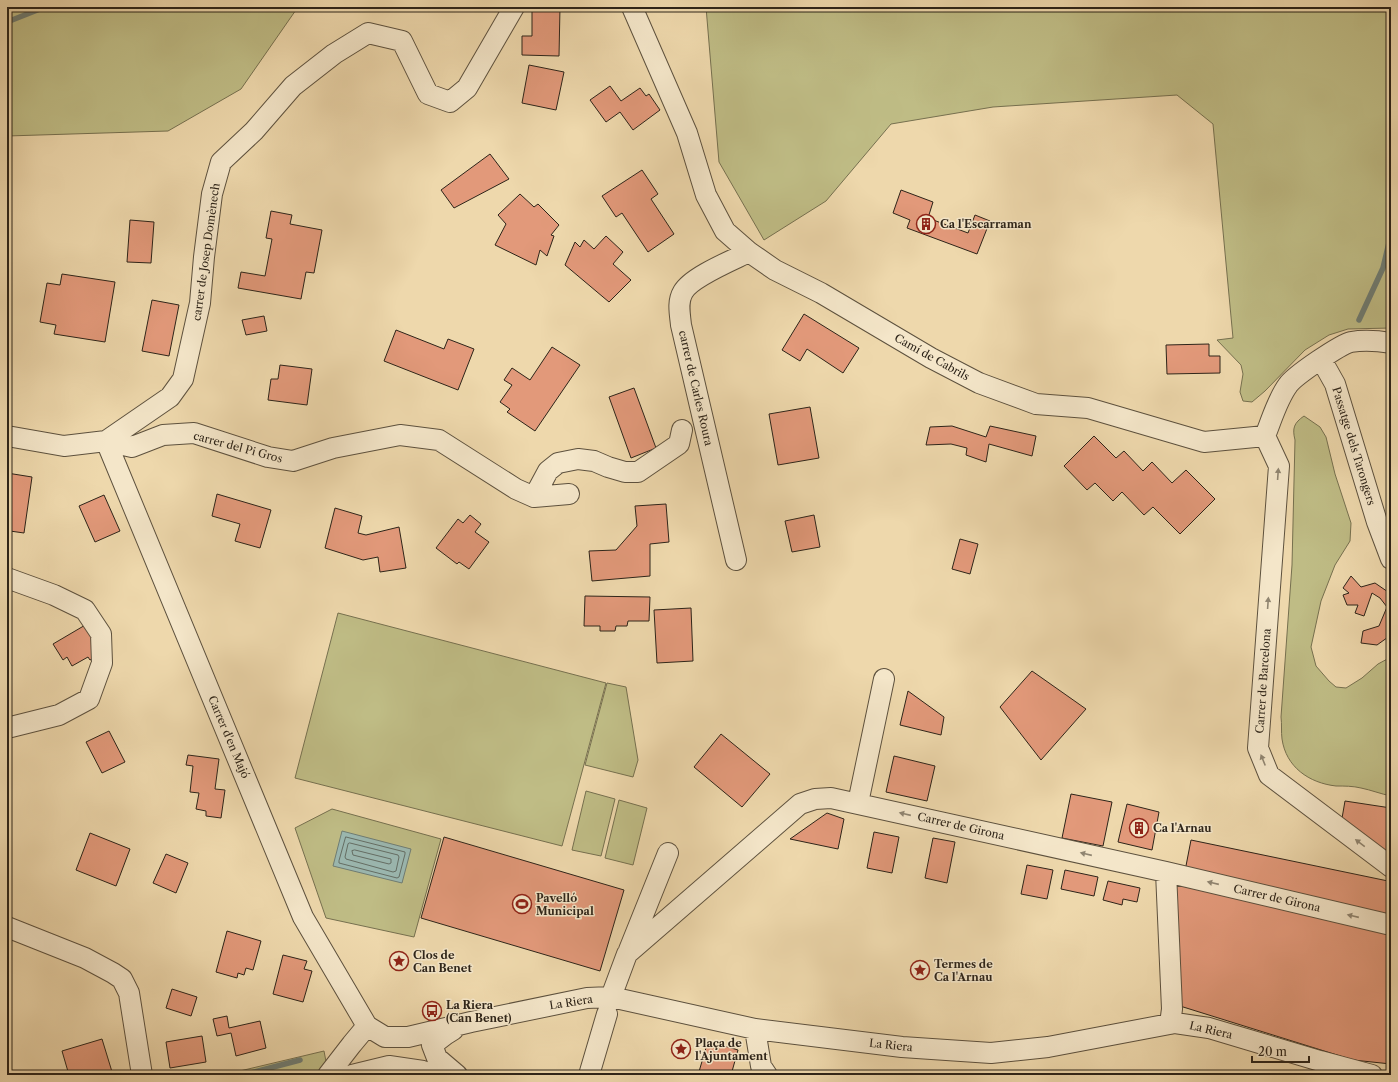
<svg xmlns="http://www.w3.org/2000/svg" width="1398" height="1082" font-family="'Libre Caslon Text',serif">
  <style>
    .green { fill: #bfbc85; stroke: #76704f }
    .water { fill: #9bb8b1; stroke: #6f7d74 }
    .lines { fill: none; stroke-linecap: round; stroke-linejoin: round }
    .shore { stroke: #646e65; stroke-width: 1 }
    .stream { stroke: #6f7d74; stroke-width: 5.5 }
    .building { fill: #e2997a; stroke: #2d2419 }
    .minor-casing { stroke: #5d513e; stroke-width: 22 }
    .minor { stroke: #f4e6c9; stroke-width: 20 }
    .oneway { fill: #908571 }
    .labels { text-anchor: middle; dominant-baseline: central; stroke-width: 3; stroke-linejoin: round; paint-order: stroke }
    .poi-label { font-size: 11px; font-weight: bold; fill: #2d2419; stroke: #f4e6c9; text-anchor: start }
    .street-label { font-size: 11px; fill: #2d2419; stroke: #f4e6c9 }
  </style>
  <rect width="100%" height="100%" fill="#eed8ac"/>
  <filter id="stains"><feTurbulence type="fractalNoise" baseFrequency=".005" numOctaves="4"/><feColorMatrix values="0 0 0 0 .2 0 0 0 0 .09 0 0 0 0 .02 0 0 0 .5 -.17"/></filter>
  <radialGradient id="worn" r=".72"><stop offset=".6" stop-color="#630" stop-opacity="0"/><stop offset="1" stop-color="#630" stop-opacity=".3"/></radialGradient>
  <path class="green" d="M7 7H298L241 89 168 131 7 136Z
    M706 7H1391V328L1348 329 1329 335 1305 350 1265 391 1252 402 1243 401 1240 392 1243 374 1241 365 1217 340 1233 338 1213 124 1177 95 993 107 891 124 826 201 764 240 719 162Z
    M1304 416 1320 427 1326 437 1335 474 1351 523 1350 541 1335 565 1321 601 1311 647 1316 666 1329 681 1336 687 1346 688 1362 678 1378 664 1391 657V796C1381 794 1371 790 1361 788 1353 786 1344 786 1336 786 1309 783 1286 767 1282 739 1281 732 1282 724 1281 717L1292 565 1295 440C1292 428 1294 423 1304 416Z
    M338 613 606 683 562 846 295 778Z
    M607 683 626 687 638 760 633 777 585 765Z
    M586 791 615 799 601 856 572 850Z
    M619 800 647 808 633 865 605 858Z
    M332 809 441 839 414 937 326 918 295 828Z
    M324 1051 328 1072 316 1075H223Z"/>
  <path class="water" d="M342 831 411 849 402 883 333 866Z"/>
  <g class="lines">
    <path class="shore" d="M346 837 405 852V854L399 877 397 878 339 863V861Z
      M350 843 398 855 399 857 396 871 393 872 346 859 345 857 348 844Z
      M355 850 391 859V863L389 864 353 855 352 851Z"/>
    <path class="stream" d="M7 22 45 7
      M1359 320 1383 268 1391 234
      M243 1075 300 1060"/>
  </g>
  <path class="building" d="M532 7H560L559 56 522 55V36H532Z
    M529 65 564 72 556 110 522 103Z
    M610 86 621 101 640 88 646 96 649 94 660 110 633 130 620 112 606 122 590 100Z
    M490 154 509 179 454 208 441 190Z
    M642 170 658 194 651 199 674 234 648 252 622 213 616 217 602 196Z
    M901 190 933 202 928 218 968 233 975 215 990 221 977 254 907 228 910 220 893 213Z
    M520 194 534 207 538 204 559 225 551 235 554 236 547 256 540 250 536 265 495 245 506 224 498 215Z
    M271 211 292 215 290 224 322 230 314 273 306 272 301 299 238 288 241 272 265 276 272 239 266 238Z
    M130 220 154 222 151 263 127 262Z
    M606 236 623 252 613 264 631 280 609 302 565 265 575 242 580 247 584 240 594 249Z
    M62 274 115 282 105 342 54 334 56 325 40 322 47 283 60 285Z
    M152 300 179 305 169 356 142 351Z
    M804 314 859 348 843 373 807 349 800 361 782 350Z
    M264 316 267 331 246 335 242 320Z
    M396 330 444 349 448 339 474 349 458 390 384 361Z
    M1209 344V356H1220V373L1167 374 1166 345Z
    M552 347 580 365 535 431 507 412 510 409 500 402 512 385 504 380 512 368 530 380Z
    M280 365 312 369 307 405 268 400 271 379H278Z
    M634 388 656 448 631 458 609 397Z
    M810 407 819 458 778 465 769 414Z
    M952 426 986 437 990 426 1036 436 1032 456 989 444 986 462 966 455 967 448 951 444 926 445 930 427Z
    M1094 436 1116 458 1124 451 1143 471 1152 462 1172 483 1186 470 1215 499 1180 534 1153 507 1144 515 1122 492 1113 501 1095 483 1087 490 1064 466Z
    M7 473 32 477 24 533 10 531 8 542H7Z
    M217 494 271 510 260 548 235 541 240 524 212 516Z
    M104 495 120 531 95 542 79 506Z
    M666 504 669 542 650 544V576L592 581 589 551 616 550 637 526 635 506Z
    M335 508 362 516 358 533 366 535 399 527 406 568 380 572 378 557 363 560 325 548Z
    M470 515 481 524 475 532 489 542 469 569 459 562 457 564 436 548 458 519 463 523Z
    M814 515 820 547 792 552 785 521Z
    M960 539 978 544 970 574 952 569Z
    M1351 576 1361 587 1375 583 1391 594V635L1377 645 1361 643 1363 631 1379 626 1387 607 1380 598 1372 593 1364 616 1355 613 1358 605H1347L1343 595 1349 593 1343 588Z
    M585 596 650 597 649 621H628L627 626H616L615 631H600V626H584Z
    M691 608 693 661 657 663 654 610Z
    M87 624 100 655 90 660 88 657 72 666 67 657 63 660 53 644Z
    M1032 671 1086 709 1041 760 1000 707Z
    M908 691 944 717 941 735 900 725Z
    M109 731 125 762 102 773 86 742Z
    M721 734 770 774 742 807 694 767Z
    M188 755 219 759 215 789 225 790 221 818 206 816V811L196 809 199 793 190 792 193 766 186 765Z
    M894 756 935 766 927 801 886 792Z
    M1071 794 1112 802 1103 846 1062 838Z
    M1345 801 1391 808V860L1341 824Z
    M1127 804 1159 812 1152 850 1118 842Z
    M827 813 844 819 838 849 790 839Z
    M874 832 899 837 892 873 867 868Z
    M90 833 130 849 116 886 76 870Z
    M444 837 624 890 600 971 421 918Z
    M933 838 955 842 947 883 925 878Z
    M1191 840 1388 881 1391 883V920L1185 871Z
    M166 854 188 863 176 893 153 883Z
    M1027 865 1053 870 1047 899 1021 894Z
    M1065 870 1098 877 1094 896 1061 889Z
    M1108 881 1140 888 1137 902 1123 899 1122 905 1103 900Z
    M1174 884 1391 934V1064L1353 1060 1180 1006Z
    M227 931 261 941 253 970 246 968 244 975 238 973 237 978 216 972Z
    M283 955 307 961 304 969 312 971 303 1002 273 994Z
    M172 989 197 997 191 1016 166 1008Z
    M227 1016 229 1028 260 1021 266 1048 236 1056 231 1033 217 1036 213 1019Z
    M202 1036 206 1062 170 1068 166 1042Z
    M102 1039 113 1075H69L62 1051Z
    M708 1041 738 1050 731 1075H698Z"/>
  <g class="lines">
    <defs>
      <path id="minor" d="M632 7 687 133 706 195 725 231 749 252 775 270 821 293 931 358 979 383 1036 404 1088 408 1204 442 1265 436
        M1321 359 1335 384 1377 522 1391 559
        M7 436 64 446 106 441 170 397 183 379 200 303 204 257 212 194 221 162 254 131 293 86 334 54 368 33 402 41 428 94 450 102 467 88 514 7
        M1265 436 1279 466 1258 748 1269 775 1391 867
        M1265 436C1272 419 1277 400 1288 385 1294 376 1341 344 1351 342 1363 340 1379 341 1391 343
        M106 441 303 917 367 1026
        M106 441 132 447 163 435 194 433 268 457 293 461 333 448 400 435 439 440 516 489 534 497 569 494
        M534 497 548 471 558 463 578 459 594 461 608 467 625 472H638L679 444 682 430
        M736 560 681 325C680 314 677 302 683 292 691 277 733 260 749 252
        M7 578 54 595 85 610 101 634 102 663 89 699 59 715 7 728
        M858 803 884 679
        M1166 872 1172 1009 1170 1024
        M7 927 85 958 113 973 122 979 129 993 142 1075
        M629 950 668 853
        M611 997 627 954 800 804 815 799 831 798 1166 872 1391 925
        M367 1026 385 1037H408L471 1022 587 998 611 997 755 1029 902 1047 991 1053 1048 1047 1175 1023 1209 1028 1320 1061 1372 1075
        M755 1029 761 1066 767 1075
        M453 1030 445 1035 432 1045 437 1058 457 1075
        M328 1075 352 1044 367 1026
        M352 1075 389 1066 423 1071 437 1075
        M589 1075 607 1014"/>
    </defs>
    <use href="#minor" class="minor-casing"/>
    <use href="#minor" class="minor"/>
  </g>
  <defs><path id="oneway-solid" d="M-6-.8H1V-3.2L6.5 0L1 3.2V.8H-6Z"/></defs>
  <g class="oneway">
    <use href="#oneway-solid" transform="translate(1278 474) rotate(-86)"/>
    <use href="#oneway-solid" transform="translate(1268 603) rotate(-86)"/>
    <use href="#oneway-solid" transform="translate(1263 760) rotate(-112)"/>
    <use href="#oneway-solid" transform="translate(905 814) rotate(-167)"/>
    <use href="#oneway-solid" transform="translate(1360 843) rotate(-143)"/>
    <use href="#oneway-solid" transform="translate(1086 854) rotate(-167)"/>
    <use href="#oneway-solid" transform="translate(1213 883) rotate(-167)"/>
    <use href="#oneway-solid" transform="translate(1353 916) rotate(-167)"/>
  </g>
  <defs>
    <symbol id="building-ring" viewBox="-11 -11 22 22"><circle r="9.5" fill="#f4e6c9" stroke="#8f2418" stroke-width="1.5"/><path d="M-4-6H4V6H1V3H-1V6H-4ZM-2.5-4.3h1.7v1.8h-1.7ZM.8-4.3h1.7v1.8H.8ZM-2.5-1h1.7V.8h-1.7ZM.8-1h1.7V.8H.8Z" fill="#8f2418"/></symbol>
    <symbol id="stadium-ring" viewBox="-11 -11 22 22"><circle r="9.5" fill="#f4e6c9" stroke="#8f2418" stroke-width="1.5"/><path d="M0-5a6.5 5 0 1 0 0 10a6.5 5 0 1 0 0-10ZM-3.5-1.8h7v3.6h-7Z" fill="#8f2418"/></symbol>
    <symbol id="sight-ring" viewBox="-11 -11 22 22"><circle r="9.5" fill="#f4e6c9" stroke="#8f2418" stroke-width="1.5"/><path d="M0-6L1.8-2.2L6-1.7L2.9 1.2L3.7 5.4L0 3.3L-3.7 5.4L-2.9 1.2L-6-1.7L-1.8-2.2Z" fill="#8f2418"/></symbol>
    <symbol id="bus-ring" viewBox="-11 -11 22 22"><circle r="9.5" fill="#f4e6c9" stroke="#8f2418" stroke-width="1.5"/><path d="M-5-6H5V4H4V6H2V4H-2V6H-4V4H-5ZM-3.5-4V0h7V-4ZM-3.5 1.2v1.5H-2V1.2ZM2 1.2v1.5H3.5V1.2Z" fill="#8f2418"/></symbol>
  </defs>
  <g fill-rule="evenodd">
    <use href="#building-ring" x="915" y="213" width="22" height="22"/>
    <use href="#building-ring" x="1128" y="817" width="22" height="22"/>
    <use href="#stadium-ring" x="511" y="893" width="22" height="22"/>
    <use href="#sight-ring" x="388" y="950" width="22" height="22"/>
    <use href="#sight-ring" x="909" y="959" width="22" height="22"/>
    <use href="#bus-ring" x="421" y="1000" width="22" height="22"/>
    <use href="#sight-ring" x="670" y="1038" width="22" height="22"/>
  </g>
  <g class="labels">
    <g class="poi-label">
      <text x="940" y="224">Ca l'Escarraman</text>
      <text x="1153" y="828">Ca l'Arnau</text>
      <text x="536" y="898">Pavelló<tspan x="536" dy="13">Municipal</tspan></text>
      <text x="413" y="955">Clos de<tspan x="413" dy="13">Can Benet</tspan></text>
      <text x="934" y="964">Termes de<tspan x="934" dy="13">Ca l'Arnau</tspan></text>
      <text x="446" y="1005">La Riera<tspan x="446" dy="13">(Can Benet)</tspan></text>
      <text x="695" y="1043">Plaça de<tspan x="695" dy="13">l'Ajuntament</tspan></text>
    </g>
    <g class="street-label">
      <text transform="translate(206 252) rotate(-82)">carrer de Josep Domènech</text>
      <text transform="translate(932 357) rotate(29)">Camí de Cabrils</text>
      <text transform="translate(696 388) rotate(77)">carrer de Carles Roura</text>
      <text transform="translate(1354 446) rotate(73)">Passatge dels Tarongers</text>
      <text transform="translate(238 447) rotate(15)">carrer del Pi Gros</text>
      <text transform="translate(1263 681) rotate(-86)">Carrer de Barcelona</text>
      <text transform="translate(229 737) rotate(67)">Carrer d'en Majó</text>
      <text transform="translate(961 826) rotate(13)">Carrer de Girona</text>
      <text transform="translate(1277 898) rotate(13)">Carrer de Girona</text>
      <text transform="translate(571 1002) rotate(-9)">La Riera</text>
      <text transform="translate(1211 1030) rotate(13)">La Riera</text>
      <text transform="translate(891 1045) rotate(6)">La Riera</text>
    </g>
  </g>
  <rect width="1398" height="1082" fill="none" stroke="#eed8ac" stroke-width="24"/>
  <rect x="8" y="8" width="1382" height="1066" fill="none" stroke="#2d2419" stroke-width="2"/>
  <rect x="12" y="12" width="1374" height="1058" fill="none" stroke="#2d2419"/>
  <path d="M1252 1056v6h57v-6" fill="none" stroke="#2d2419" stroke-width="2"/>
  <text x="1258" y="1056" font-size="12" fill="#2d2419" stroke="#f4e6c9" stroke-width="3" paint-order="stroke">20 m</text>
  <rect width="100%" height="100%" filter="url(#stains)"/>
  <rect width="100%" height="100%" fill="url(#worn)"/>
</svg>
